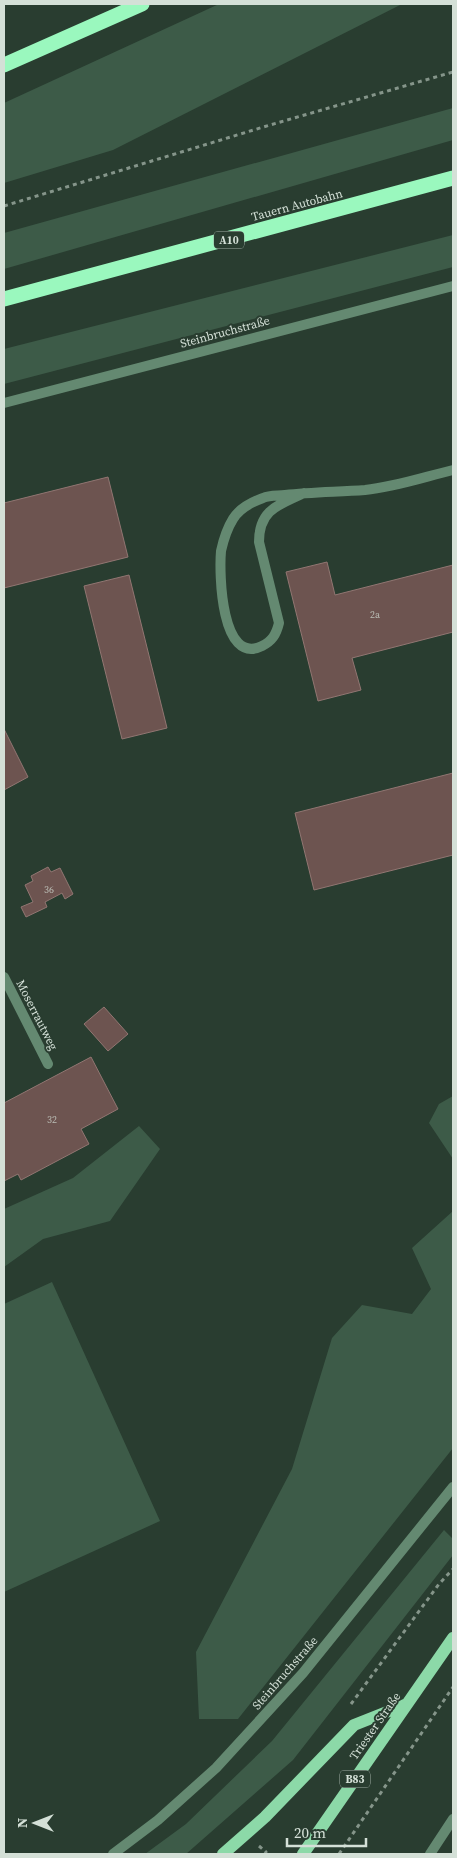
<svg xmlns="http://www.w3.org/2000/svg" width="457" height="1858" font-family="'Source Serif 4',serif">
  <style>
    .green { fill: #3d5b48 }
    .building { fill: #6d5450; stroke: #917672 }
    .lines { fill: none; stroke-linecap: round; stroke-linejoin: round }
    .path { stroke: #85958a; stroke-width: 3; stroke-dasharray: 4 4; stroke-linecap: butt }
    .service { stroke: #648971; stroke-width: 10 }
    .minor { stroke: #648971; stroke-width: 10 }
    .primary { stroke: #8cd9a8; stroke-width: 12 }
    .motorway { stroke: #9af8be; stroke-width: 15 }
    .labels { text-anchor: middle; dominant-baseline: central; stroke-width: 4; stroke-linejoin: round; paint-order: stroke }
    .number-label { font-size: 10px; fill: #babdb5 }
    .shield { fill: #293d30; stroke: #a1afa5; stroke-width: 1 }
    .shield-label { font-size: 11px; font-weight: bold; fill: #d4e0d7 }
    .street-label { font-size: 12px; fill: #d4e0d7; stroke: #293d30 }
  </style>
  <rect width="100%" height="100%" fill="#293d30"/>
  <path class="green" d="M219 4H402L113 150 4 183V103Z
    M453 108V140L4 269V233Z
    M453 235V267L4 384V349Z
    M453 1096V1159L429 1123 439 1104Z
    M139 1126 160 1149 110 1221 43 1239 4 1267V1209L73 1178Z
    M453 1211V1448L238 1719H199L196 1652 292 1469 332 1338 362 1305 412 1314 431 1289 412 1248Z
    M52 1282 160 1521 4 1592V1304Z
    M444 1530 453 1539V1555L293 1760 186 1854H145L186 1824 272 1741Z"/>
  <path class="building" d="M108 477 128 557 4 588V503Z
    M327 562 335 595 453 565V632L352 658 361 690 318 701 286 572Z
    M129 575 167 728 122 739 84 586Z
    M4 729 28 777 4 790Z
    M453 773V855L314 890 295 813Z
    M48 867 51 872 60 868 73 894 65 899 62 893 45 902 47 907 26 917 21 907 33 902 25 885 33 881 31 876Z
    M104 1007 128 1034 108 1051 84 1024Z
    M91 1057 118 1109 81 1129 89 1144 21 1180 18 1174 4 1181V1103Z"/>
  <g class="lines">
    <path class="path" d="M4 206 270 125 453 72
      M351 1704 439 1584 453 1569
      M259 1846 266 1852 265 1854
      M339 1854 453 1687"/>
    <path class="service" d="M4 403 453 286
      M304 493C278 505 259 510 259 542L279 623C276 635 272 641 262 646 221 666 219 574 221 551 223 542 228 527 233 519 239 509 252 502 263 498 270 495 278 496 285 495 312 492 338 492 365 490 395 487 424 477 453 470
      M4 977 48 1064"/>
    <path class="minor" d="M113 1854 158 1820 216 1768 303 1673 453 1487
      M430 1854 453 1819"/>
    <path class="primary" d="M223 1854 265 1817 354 1725 407 1704
      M303 1854 453 1638"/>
    <path class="motorway" d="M4 65 142 4
      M4 299 453 178"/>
  </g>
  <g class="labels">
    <g class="number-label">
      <text x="375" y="614">2a</text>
      <text x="49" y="889">36</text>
      <text x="52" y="1119">32</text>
    </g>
    <g class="shield">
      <rect x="214" y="231.5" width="30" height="17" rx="4"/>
      <rect x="340" y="1770.5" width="30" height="17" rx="4"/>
    </g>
    <g class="shield-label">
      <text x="229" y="240">A10</text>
      <text x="355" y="1779">B83</text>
    </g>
    <g class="street-label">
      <text transform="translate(297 205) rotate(-15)">Tauern Autobahn</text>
      <text transform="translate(225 332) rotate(-15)">Steinbruchstraße</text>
      <text transform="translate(37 1015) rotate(63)">Moserrautweg</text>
      <text transform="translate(285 1673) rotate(-49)">Steinbruchstraße</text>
      <text transform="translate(375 1726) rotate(-55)">Triester Straße</text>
    </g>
  </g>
  <rect width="457" height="1858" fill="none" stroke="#d4e0d7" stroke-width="10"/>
  <g transform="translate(35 1823) rotate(270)" stroke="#293d30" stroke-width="4" paint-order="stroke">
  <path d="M0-4L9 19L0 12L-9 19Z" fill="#d4e0d7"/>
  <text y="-8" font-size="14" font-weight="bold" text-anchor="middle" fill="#d4e0d7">N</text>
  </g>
  <path d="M287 1838v8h79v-8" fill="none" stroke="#d4e0d7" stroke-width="2.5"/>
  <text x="294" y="1838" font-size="15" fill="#d4e0d7" stroke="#293d30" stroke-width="4" paint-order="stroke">20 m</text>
</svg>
